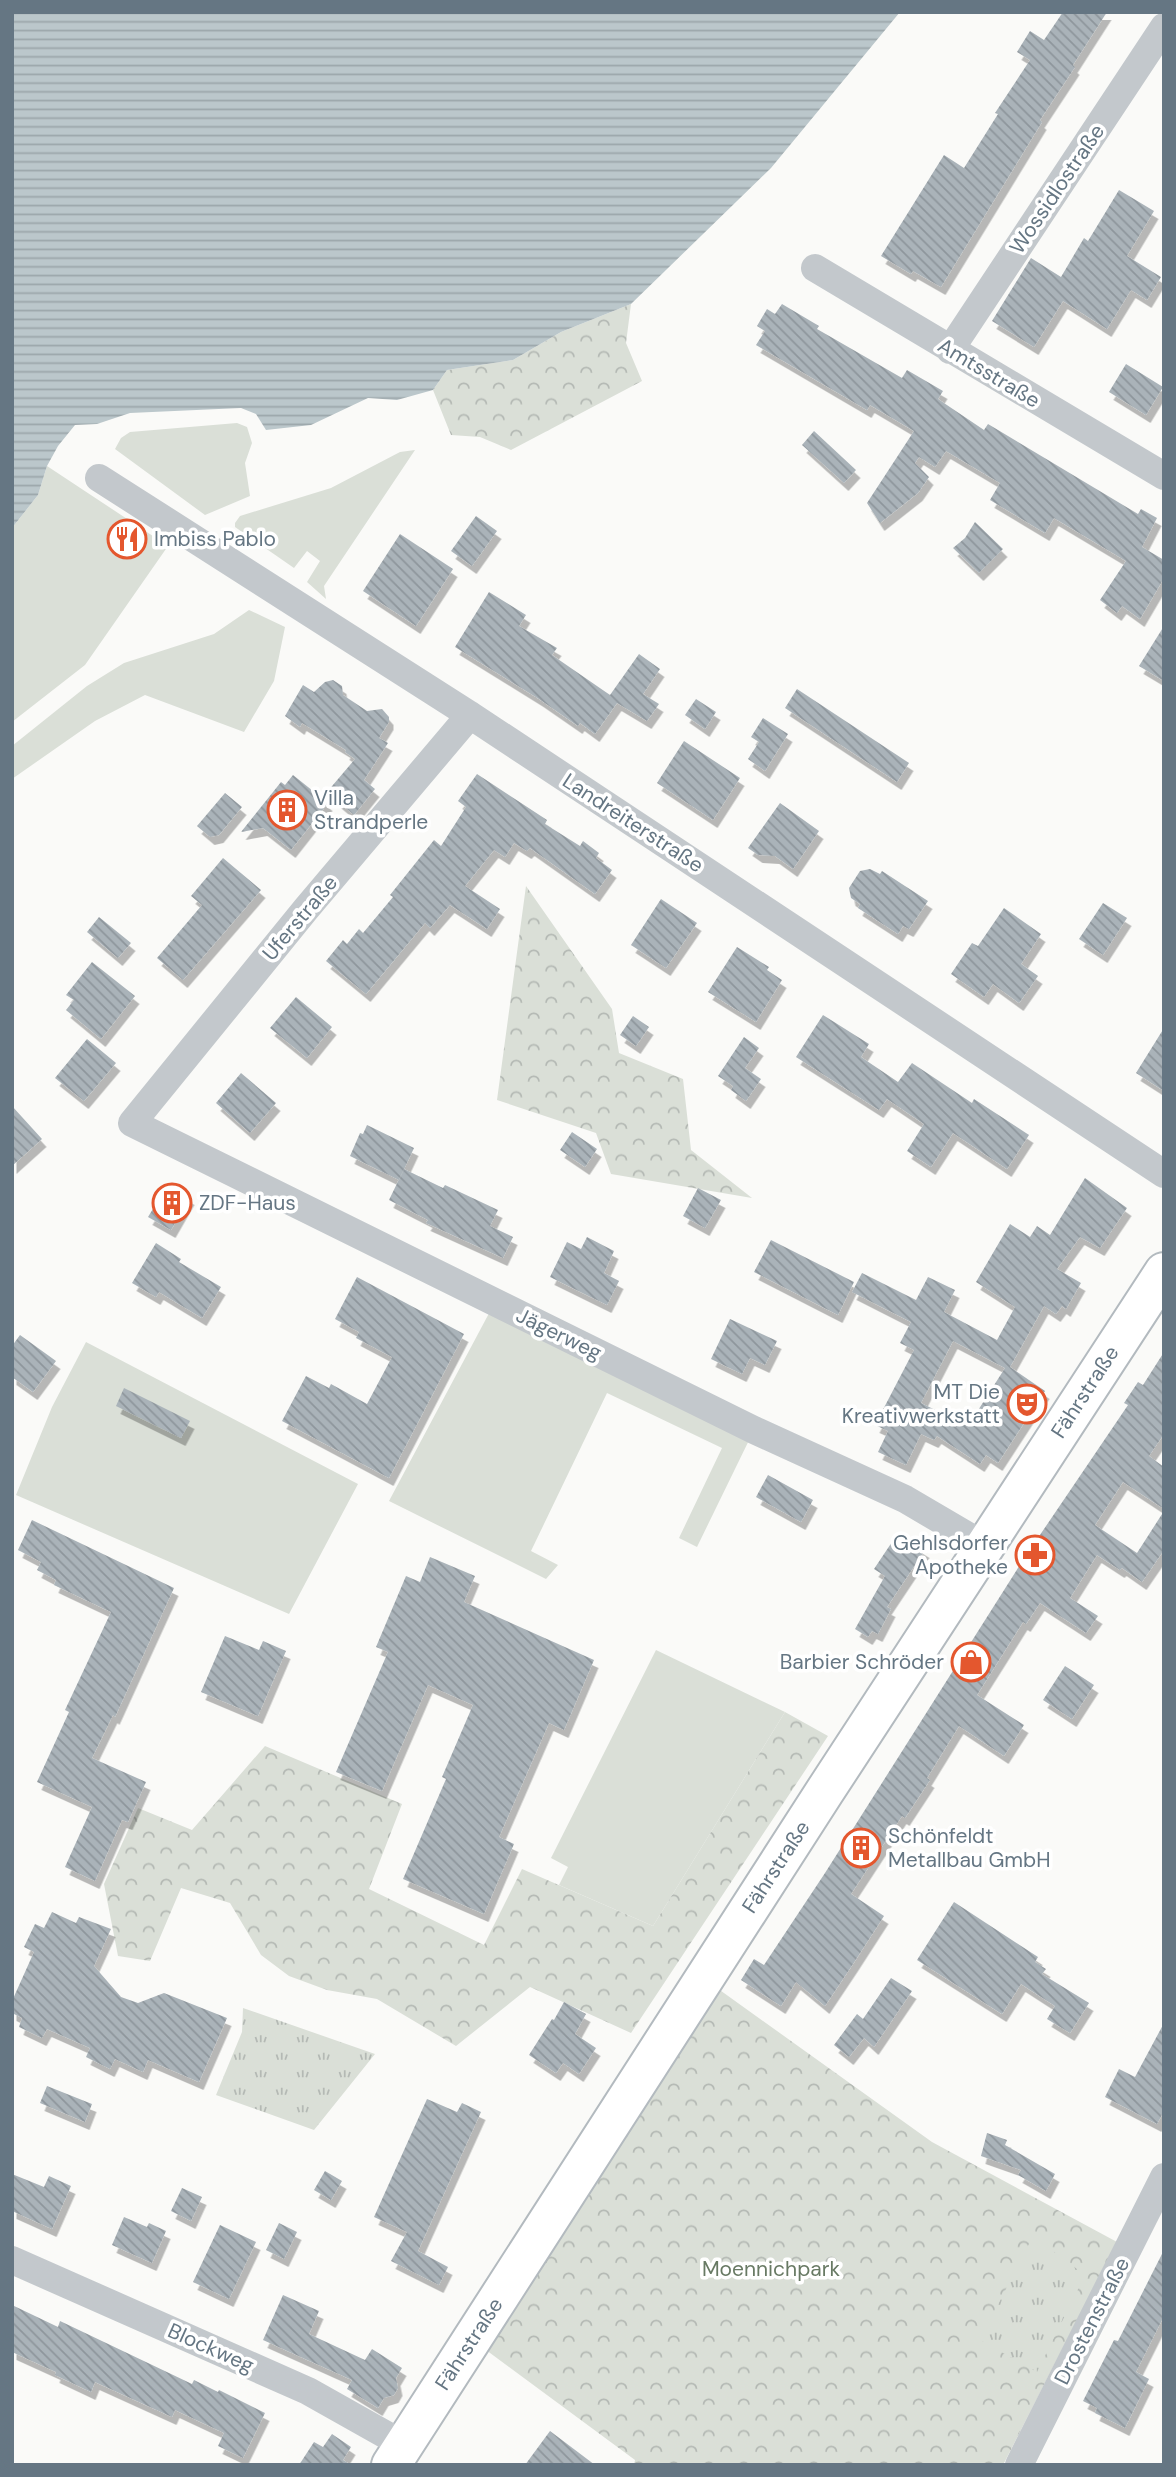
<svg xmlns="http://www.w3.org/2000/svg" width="1176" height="2477" font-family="'DM Sans',sans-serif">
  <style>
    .green { fill: #dadfd7 }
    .forest { fill: url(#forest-crowns) }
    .park { fill: url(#park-tufts) }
    .water { fill: url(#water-rules) }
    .building { fill: url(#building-back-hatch); fill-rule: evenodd; filter: url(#shadow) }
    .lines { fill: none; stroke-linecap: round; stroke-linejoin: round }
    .secondary-casing { stroke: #b3babf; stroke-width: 42 }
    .street { stroke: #c3c8cc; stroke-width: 28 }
    .secondary { stroke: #fff; stroke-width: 38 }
    .labels { text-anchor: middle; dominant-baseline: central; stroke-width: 7; stroke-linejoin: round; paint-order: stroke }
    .street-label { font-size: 21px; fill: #657683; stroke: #fff }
    .poi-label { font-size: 21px; fill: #657683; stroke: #fff; text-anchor: start }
    .park-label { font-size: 21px; fill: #687a64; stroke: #fff }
  </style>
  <defs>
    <pattern id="forest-crowns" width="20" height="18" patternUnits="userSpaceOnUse" patternTransform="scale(1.75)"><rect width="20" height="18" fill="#dadfd7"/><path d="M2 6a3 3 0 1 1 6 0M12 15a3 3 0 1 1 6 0" fill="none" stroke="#b4b9b4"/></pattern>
    <pattern id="park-tufts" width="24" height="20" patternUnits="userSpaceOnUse" patternTransform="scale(1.75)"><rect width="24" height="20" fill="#dadfd7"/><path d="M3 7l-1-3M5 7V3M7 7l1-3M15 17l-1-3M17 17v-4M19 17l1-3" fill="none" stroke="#b4b9b4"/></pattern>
    <pattern id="water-rules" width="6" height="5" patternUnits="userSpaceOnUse" patternTransform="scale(1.75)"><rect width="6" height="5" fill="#bbc7cb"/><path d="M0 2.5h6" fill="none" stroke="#9ca6aa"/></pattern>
    <pattern id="building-back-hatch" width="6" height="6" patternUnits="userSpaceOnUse" patternTransform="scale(1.75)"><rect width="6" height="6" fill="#aab3b9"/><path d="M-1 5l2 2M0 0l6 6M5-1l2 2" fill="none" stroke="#8e969c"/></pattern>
    <filter id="shadow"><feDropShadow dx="4.5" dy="8" stdDeviation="0" flood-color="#0004"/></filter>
  </defs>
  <rect width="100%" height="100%" fill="#fafaf8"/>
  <path class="green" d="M237 423 247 427 252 443 245 463 250 496 205 515 115 449 121 438 130 432Z
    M415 450 324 586 326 599 307 582 320 561 307 551 294 568 235 527V523L240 516 331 488 400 452Z
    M47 466 168 546 85 665 12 722V528L38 495Z
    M249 610 285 627 274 681 244 732 145 695 95 721 12 779V746L87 686 124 663 214 634Z
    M495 1302 754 1430 697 1547 679 1538 722 1448 607 1393 531 1551 558 1565 546 1579 389 1501Z
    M86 1342 358 1484 289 1614 16 1495 52 1407Z
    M656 1650 785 1712 653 1926 559 1885 568 1867 551 1858Z"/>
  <path class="forest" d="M631 304 626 343 642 381 511 450 480 437 451 435 433 390 447 370 513 360 561 332Z
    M526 886 612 1009 619 1053 683 1079 691 1150 752 1198 611 1174 596 1133 497 1100Z
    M785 1712 828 1736 631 2033 530 1987 456 2046 377 1999 327 1990 289 1976 261 1955 230 1903 181 1888 150 1961 118 1956 104 1884 138 1808 192 1830 265 1746 402 1804 369 1889 484 1945 522 1869 653 1926Z
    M717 1988 932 2142 1117 2242 1003 2465H634L635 2460 486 2350Z"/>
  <path class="park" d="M243 2008 375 2054 314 2130 216 2095 242 2032Z
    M1033 2236 1085 2275 1037 2372 980 2340Z"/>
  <path class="water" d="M12 12H900L771 168 631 304 561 332 513 360 447 370 433 390 397 400 368 398 311 425 266 430 256 414 241 408 130 413 97 424 75 425 58 446 47 466 38 495 12 528Z"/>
  <path class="building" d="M1063 12H1107L1073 65 1075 67 1040 120 1042 122 941 287 913 271 911 274 881 256 944 155 964 168 998 114 995 113 1030 60 1017 52 1030 31 1044 40Z
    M1119 190 1154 211 1127 256 1161 277 1147 300 1131 290 1107 329 1063 301 1034 347 992 321 1031 258 1061 277 1084 238 1088 241Z
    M782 304 819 326 817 329 902 378 907 370 943 391 938 399 984 430 988 424 1138 514 1141 509 1157 518 1142 547 1164 560V578L1140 619 1122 606 1117 613 1100 600 1126 561 1054 518 1045 533 990 500 1000 483 946 451 935 467 919 457 915 463 929 477 918 493 880 523 867 503 914 431 870 405 867 410 756 345 765 331 757 326 767 309 775 314Z
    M1126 364 1163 387 1146 415 1109 392Z
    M814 431 856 470 844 483 802 445Z
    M476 516 497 531 472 566 451 551Z
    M975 522 1003 549 979 573 953 548 965 538Z
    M400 534 453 569 416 626 363 591Z
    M489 592 526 615 519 626 557 648 552 655 610 695 639 654 660 669 643 694 659 704 647 721 617 703 595 734 580 723 578 726 539 699 455 647Z
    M1164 626V681L1139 666Z
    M333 680 342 686 343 695 367 711 382 709 389 717V722L379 738 388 743 364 780 375 789 354 815 327 792 355 759 345 752 346 750 302 723 300 727 285 716 303 685 314 692 325 682Z
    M797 689 909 763 897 782 785 708Z
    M696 699 716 712 705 729 685 715Z
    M763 718 788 734 765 771 748 759 759 742 751 737Z
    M684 741 740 778 713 820 657 783Z
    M477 774 547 820 545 824 580 846 583 841 599 853 596 858 612 870 595 894 530 848 527 851 514 843 505 857 494 850 465 886 500 909 487 929 450 905 430 928 425 923 366 994 326 961 343 940 347 944 359 929 363 933 393 897 390 895 434 840 441 846 466 807 458 801Z
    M293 775 328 803 291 850 263 828 241 832 281 782 285 785Z
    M225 793 242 807 219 835 210 837 197 826Z
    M780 803 819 831 793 869 775 856 758 855 748 848Z
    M223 858 261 890 183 980 157 958 202 905 191 896Z
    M870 869 880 874 882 871 928 901 909 929 903 926 898 934 858 908 860 904 851 898 849 888 860 871Z
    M661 899 697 923 666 968 631 945Z
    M1103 903 1127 918 1103 955 1079 939Z
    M1004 908 1041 934 1021 964 1038 976 1019 1003 993 984 984 997 951 974 972 943 978 946Z
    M99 917 131 943 118 958 87 932Z
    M737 947 769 967 767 970 782 980 756 1022 708 992Z
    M92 962 135 996 101 1039 66 1010 74 1000 66 995Z
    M296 997 332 1027 307 1058 270 1028Z
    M823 1015 869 1044 861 1057 898 1082 912 1063 972 1103 974 1099 1029 1135 1007 1169 953 1133 931 1167 907 1151 924 1124 887 1099 879 1110 796 1057Z
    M633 1016 649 1027 636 1046 620 1035Z
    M1164 1028V1091L1136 1073Z
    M744 1037 759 1048 745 1068 761 1079 746 1101 731 1090 733 1086 718 1076Z
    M87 1039 116 1063 84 1101 55 1078Z
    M241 1073 276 1103 250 1133 216 1103Z
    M12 1106 42 1139 12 1166Z
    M367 1125 414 1148 399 1180 350 1156 360 1133 363 1134Z
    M572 1132 597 1149 585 1167 560 1150Z
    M404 1169 443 1188 445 1185 498 1210 490 1226 513 1237 503 1258 426 1223 428 1220 389 1200Z
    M1085 1178 1127 1208 1100 1248 1080 1237 1057 1269 1081 1283 1066 1309 1062 1306 1056 1314 1044 1306 1010 1367 1045 1391 998 1463 986 1455 980 1464 937 1436 934 1440 921 1434 906 1465 878 1452 888 1431 875 1425 914 1350 900 1343 911 1322 852 1292 862 1273 916 1300 928 1277 955 1290 944 1312 997 1340 1015 1307 976 1282 1010 1224 1030 1237 1037 1226 1050 1235ZM953 1341 1005 1368 968 1426 921 1403Z
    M168 1184 190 1197 171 1230 148 1217Z
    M698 1188 721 1200 705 1228 683 1216Z
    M587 1237 614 1251 604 1273 619 1281 607 1305 550 1277 567 1242 581 1249Z
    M771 1240 854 1282 838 1315 754 1272Z
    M156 1243 181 1259 179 1262 221 1287 202 1318 159 1292 156 1297 132 1283Z
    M357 1277 464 1334 389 1478 282 1421 306 1376 329 1388 331 1384 367 1404 392 1357 356 1338 359 1332 335 1319Z
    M730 1319 777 1341 765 1365 750 1358 742 1374 711 1359Z
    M20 1335 56 1361 33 1392 12 1377V1346Z
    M1164 1352V1434L1149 1456 1164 1467V1509L1123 1482 1095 1525 1137 1553 1164 1511V1550L1142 1582 1122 1568 1120 1570 1097 1555 1070 1598 1098 1616 1086 1633 1040 1603 1026 1624 1023 1622 977 1695 1024 1725 1004 1756 959 1726 927 1778 930 1780 905 1818 902 1816 851 1894 884 1916 853 1964 825 2006 796 1982 781 2006 741 1980 754 1959 764 1965 825 1873 1023 1560 1128 1405 1124 1403 1138 1382 1143 1385Z
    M124 1388 190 1421 181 1438 116 1406Z
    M768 1475 813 1500 801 1522 756 1497Z
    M32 1520 174 1588 115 1717 113 1715 92 1758 146 1782 128 1822 122 1820 95 1881 65 1867 92 1807 37 1782 69 1712 65 1710 111 1612 54 1585 56 1580 37 1570 41 1562 18 1550Z
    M898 1533 925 1550 887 1607 891 1609 878 1634 872 1631 868 1637 855 1629 885 1576 874 1569Z
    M430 1557 475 1576 464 1602 594 1660 564 1730 549 1723 499 1837 514 1844 484 1914 403 1879 446 1779 442 1777 473 1705 428 1685 382 1791 336 1772 388 1652 376 1647 406 1576 420 1582Z
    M225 1636 259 1650 263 1641 286 1651 258 1716 201 1692Z
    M1065 1666 1094 1685 1072 1719 1043 1700Z
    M954 1902 1038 1957 1035 1962 1046 1969 1042 1974 1089 2003 1070 2033 1047 2019 1055 2006 1021 1984 1002 2014 917 1960Z
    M52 1912 76 1923 79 1917 111 1929 94 1966 121 1997 138 2003 164 1993 227 2018 199 2082 148 2060 143 2072 115 2059 110 2069 86 2057 90 2048 47 2029 42 2038 19 2027 22 2018 12 2013V2001L34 1952 24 1947 35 1924 44 1928Z
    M891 1978 912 1991 874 2047 864 2038 849 2057 834 2045 857 2014 863 2019Z
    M564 2002 586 2014 575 2034 596 2048 579 2074 563 2063 556 2073 529 2055 552 2019 554 2020Z
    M1164 2023V2111L1157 2124 1105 2097 1119 2069 1135 2077Z
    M47 2086 92 2104 85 2122 40 2103Z
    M427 2099 457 2112 462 2103 481 2112 418 2251 448 2267 439 2285 391 2261 407 2232 374 2217Z
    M987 2133 1007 2140 1005 2145 1055 2174 1046 2191 1018 2175 1021 2170 981 2156Z
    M325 2171 342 2181 331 2200 314 2190Z
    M12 2174 44 2187 49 2176 71 2186 52 2229 12 2211Z
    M182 2188 202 2197 191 2221 171 2211Z
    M124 2217 147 2227 149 2223 166 2231 152 2263 112 2245Z
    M279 2223 297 2232 284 2259 266 2250Z
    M220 2225 256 2242 229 2299 193 2282Z
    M1164 2250V2316L1136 2372 1149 2379 1125 2428 1095 2413 1097 2408 1083 2401 1114 2340 1118 2341Z
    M283 2295 319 2311 309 2334 365 2360 372 2349 402 2368 396 2378 398 2388 394 2395 384 2398 378 2408 347 2389 352 2380 263 2340Z
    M12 2305 58 2327 60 2321 192 2384 194 2380 218 2392 219 2390 265 2413 243 2458 218 2446 224 2433 175 2410 172 2417 95 2382 91 2392 55 2375 56 2372 12 2352Z
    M550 2431 595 2465H525Z
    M332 2434 351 2447 343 2460 351 2465H299L314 2442 323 2447Z"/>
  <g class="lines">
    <defs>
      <path id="secondary" d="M391 2465 825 1791 1164 1272"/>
    </defs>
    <use href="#secondary" class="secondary-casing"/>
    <path class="street" d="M815 268 1164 476
      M950 350 1164 27
      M99 478 470 715 1164 1174
      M470 715 306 909 132 1123 754 1430 905 1499 985 1546
      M12 2260 308 2391 404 2445
      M1019 2465 1164 2177"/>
    <use href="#secondary" class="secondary"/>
  </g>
  <defs>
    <symbol id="restaurant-ring" viewBox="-11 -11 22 22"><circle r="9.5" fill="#fff" stroke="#e4572e" stroke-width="1.5"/><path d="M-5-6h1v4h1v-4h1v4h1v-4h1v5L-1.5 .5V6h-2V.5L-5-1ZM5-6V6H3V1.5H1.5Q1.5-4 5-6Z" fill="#e4572e"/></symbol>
    <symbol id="building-ring" viewBox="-11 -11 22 22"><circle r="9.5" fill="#fff" stroke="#e4572e" stroke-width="1.5"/><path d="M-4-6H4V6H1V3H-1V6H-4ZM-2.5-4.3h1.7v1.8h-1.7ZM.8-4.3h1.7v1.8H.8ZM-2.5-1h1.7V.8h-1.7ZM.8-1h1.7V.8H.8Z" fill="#e4572e"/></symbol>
    <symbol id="theatre-ring" viewBox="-11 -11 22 22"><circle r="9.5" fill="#fff" stroke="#e4572e" stroke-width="1.5"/><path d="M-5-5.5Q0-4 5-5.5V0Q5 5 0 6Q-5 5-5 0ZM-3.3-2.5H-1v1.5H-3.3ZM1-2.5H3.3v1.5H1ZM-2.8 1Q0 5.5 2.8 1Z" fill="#e4572e"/></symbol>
    <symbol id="pharmacy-ring" viewBox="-11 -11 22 22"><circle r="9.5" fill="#fff" stroke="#e4572e" stroke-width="1.5"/><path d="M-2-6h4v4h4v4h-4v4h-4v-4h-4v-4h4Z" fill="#e4572e"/></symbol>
    <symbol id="shop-ring" viewBox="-11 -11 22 22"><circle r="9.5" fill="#fff" stroke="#e4572e" stroke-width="1.5"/><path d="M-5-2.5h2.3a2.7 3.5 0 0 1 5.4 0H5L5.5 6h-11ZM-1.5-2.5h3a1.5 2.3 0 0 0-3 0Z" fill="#e4572e"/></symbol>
  </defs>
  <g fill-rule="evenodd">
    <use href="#restaurant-ring" x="105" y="517" width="44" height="44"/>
    <use href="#building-ring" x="265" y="788" width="44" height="44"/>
    <use href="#building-ring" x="150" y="1181" width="44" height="44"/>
    <use href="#theatre-ring" x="1005" y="1382" width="44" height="44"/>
    <use href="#pharmacy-ring" x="1013" y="1533" width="44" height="44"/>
    <use href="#shop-ring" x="949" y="1640" width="44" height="44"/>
    <use href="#building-ring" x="839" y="1826" width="44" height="44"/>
  </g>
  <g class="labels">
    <g class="street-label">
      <text transform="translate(1057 189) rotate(-56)">Wossidlostraße</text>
      <text transform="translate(989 373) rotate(31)">Amtsstraße</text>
      <text transform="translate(633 823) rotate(33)">Landreiterstraße</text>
      <text transform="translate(300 918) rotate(-50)">Uferstraße</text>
      <text transform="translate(559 1334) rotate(26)">Jägerweg</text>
      <text transform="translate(1085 1392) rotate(-57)">Fährstraße</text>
      <text transform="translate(776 1867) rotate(-57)">Fährstraße</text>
      <text transform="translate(1092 2321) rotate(-63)">Drostenstraße</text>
      <text transform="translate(469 2344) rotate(-57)">Fährstraße</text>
      <text transform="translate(211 2348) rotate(24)">Blockweg</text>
    </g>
    <g class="poi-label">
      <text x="154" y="539">Imbiss Pablo</text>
      <text x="314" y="798">Villa<tspan x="314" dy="24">Strandperle</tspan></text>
      <text x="199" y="1203">ZDF-Haus</text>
      <text x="1000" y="1392" text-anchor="end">MT Die<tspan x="1000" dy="24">Kreativwerkstatt</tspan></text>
      <text x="1008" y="1543" text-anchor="end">Gehlsdorfer<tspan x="1008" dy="24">Apotheke</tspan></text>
      <text x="944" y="1662" text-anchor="end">Barbier Schröder</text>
      <text x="888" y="1836">Schönfeldt<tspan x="888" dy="24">Metallbau GmbH</tspan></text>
    </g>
    <g class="park-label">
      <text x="771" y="2269">Moennichpark</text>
    </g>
  </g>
  <rect width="1176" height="2477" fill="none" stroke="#657683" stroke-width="28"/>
</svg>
